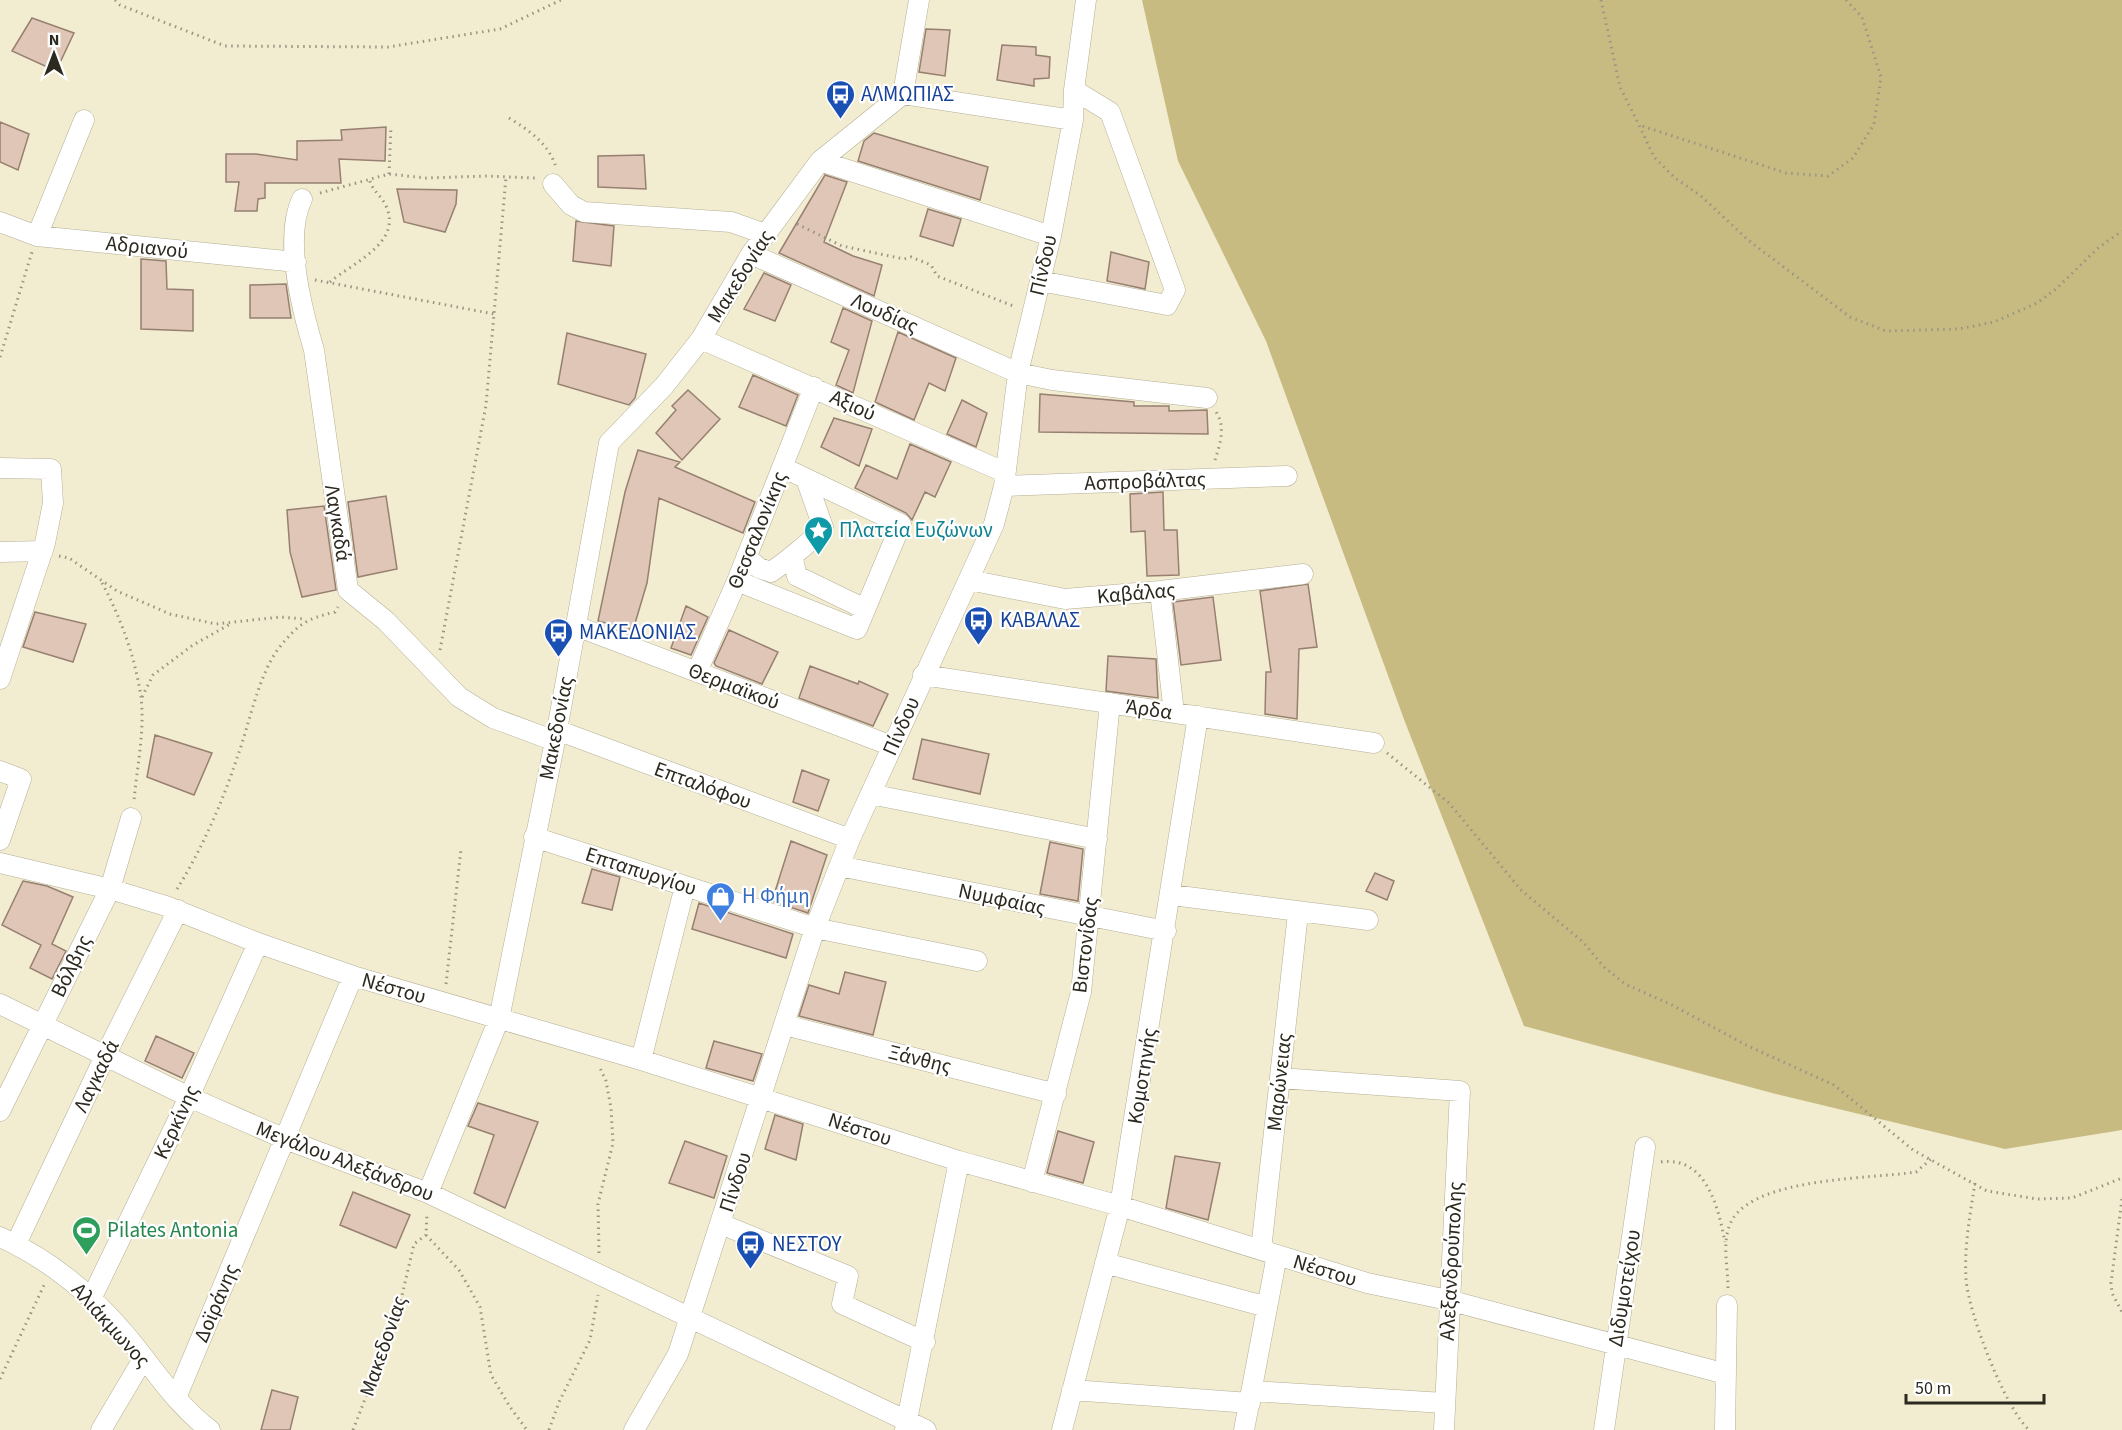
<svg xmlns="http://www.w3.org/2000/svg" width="2122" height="1430" font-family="'Source Sans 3',sans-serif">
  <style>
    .green { fill: #c8bb82 }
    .building { fill: #dfc6b6; stroke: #978071; stroke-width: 1.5 }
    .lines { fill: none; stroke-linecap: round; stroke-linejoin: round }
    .minor-casing { stroke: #b4af95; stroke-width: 21 }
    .path { stroke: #9a9582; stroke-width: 3; stroke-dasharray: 1.5 4.5; stroke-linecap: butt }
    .minor { stroke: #fff; stroke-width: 20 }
    .labels { text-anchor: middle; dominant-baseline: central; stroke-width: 4.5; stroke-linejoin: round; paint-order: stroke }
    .transit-label { font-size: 21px; fill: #164399; stroke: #fff; text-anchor: start }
    .street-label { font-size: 21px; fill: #2c291f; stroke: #fff }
    .culture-label { font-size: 21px; fill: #0d838f; stroke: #fff; text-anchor: start }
    .shop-label { font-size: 21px; fill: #366cbe; stroke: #fff; text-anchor: start }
    .leisure-label { font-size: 21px; fill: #27864d; stroke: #fff; text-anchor: start }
  </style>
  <rect width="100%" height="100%" fill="#f2ecd1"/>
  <path class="green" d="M1142 0H2122V1130L2005 1149 1772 1093 1524 1026 1405 722 1266 341 1178 161Z"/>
  <path class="building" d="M32 18 74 33 56 71 12 51Z
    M926 29 950 30 945 76 919 72Z
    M1002 45 1036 47V55L1050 57 1049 78 1034 79V86L997 80Z
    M0 122 29 134 18 170 0 162Z
    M386 127 385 161 339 159 341 183H265V198L258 199 257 211H235L239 182H226V154H256L297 160V141L342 140 341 130Z
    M874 133 988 167 980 200 858 161 864 141Z
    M644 155 646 189 598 187V156Z
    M825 175 847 182 824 242 853 256 882 265 874 296 779 253Z
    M397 189 457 190 456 204 445 232 404 222Z
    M928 209 961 219 953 246 920 236Z
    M576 221 614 226 611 266 573 261Z
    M1111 252 1149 262 1145 289 1107 281Z
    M141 259 166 261 167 289 193 290V331L141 329Z
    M764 273 791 285 775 321 744 309Z
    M286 284 291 318H250V285Z
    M843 308 872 321 853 393 836 385 849 350 831 342Z
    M898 332 956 358 945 391 929 383 914 420 875 402Z
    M567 333 646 354 635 398 629 405 558 384Z
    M753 375 798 395 786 426 739 407Z
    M688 390 720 419 682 460 656 433 676 410 672 406Z
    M1040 394 1134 402V406H1169V411L1207 410 1208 434 1039 432Z
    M962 400 987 413 976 447 947 434Z
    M834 418 872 429 859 466 821 447Z
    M910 444 951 462 935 497 925 492 912 520 906 513 855 488 866 465 897 479Z
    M638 450 680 462 675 467 755 502 743 533 659 498 647 583 633 630 598 621 625 492Z
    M1163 492 1164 530H1177L1179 575 1147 576 1145 531 1131 532 1130 494Z
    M386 496 397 569 358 577 348 502Z
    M324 506 336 590 302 597 290 552 287 510Z
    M1308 584 1317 647 1299 649 1297 719 1265 714 1266 672H1271L1260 591Z
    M1213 597 1221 660 1181 665 1173 602Z
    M686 606 708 617 691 655 671 648Z
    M35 612 86 624 73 662 23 647Z
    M729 630 778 652 762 684 716 666 714 663Z
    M1108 656 1156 659 1158 698 1106 691Z
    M810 666 858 684 859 681 888 694 873 726 799 698Z
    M155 735 212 753 194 795 147 777Z
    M922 739 989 754 980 794 913 779Z
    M802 770 829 780 818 811 793 802Z
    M791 841 827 855 808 913 772 901Z
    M1050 842 1083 849 1078 901 1040 894Z
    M592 869 620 877 612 910 582 903Z
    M1375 873 1394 881 1387 900 1366 891Z
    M23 881 47 886 73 897 52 944 66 951 52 979 30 968 41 945 2 925Z
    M699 903 793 934 786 958 692 929Z
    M845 972 886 982 873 1035 799 1016 809 985 839 994Z
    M156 1036 194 1053 182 1078 145 1061Z
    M714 1041 762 1054 753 1081 706 1068Z
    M478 1103 538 1122 505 1208 474 1193 494 1135 468 1126Z
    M775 1115 803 1124 796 1160 765 1149Z
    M1058 1131 1094 1142 1083 1183 1047 1173Z
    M685 1141 727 1156 714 1198 669 1183Z
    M1175 1156 1220 1163 1208 1220 1166 1208Z
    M353 1192 410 1215 396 1248 340 1225Z
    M272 1390 298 1397 290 1430H261Z"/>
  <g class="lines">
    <defs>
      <path id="minor" d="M903 94 1073 120
        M820 161 1051 236
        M553 184 571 205 584 212 731 222 765 234
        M302 199C283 238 302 310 314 350L348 590 386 621 459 697 493 718 555 741
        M0 222 37 236 296 262
        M37 236 84 120
        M751 254 1018 373 1052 380 1207 398
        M1040 281 1167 305 1175 290 1110 112 1074 90
        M701 339 1004 472
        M0 468 51 469 53 503 45 543 0 679
        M1004 486 1287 476
        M0 552 43 551
        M792 556 797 576 865 609
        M746 557 759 568 771 572C784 563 815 539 823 527L806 479
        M969 580 1065 599 1160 591 1303 574
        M737 581 857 629 901 524 782 467
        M1160 591 1174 713
        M576 626 892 746
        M697 672 737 581 814 387
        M923 675 1374 743
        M557 730 850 839
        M0 771 21 779 0 840
        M870 794 1097 839
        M534 837 815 928 977 961
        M0 863 110 889 166 906 258 943 353 976 641 1060 959 1161 1120 1206 1367 1283 1448 1300 1726 1374
        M839 866 1166 931
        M1172 895 1368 920
        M0 1004 189 1097 285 1139 428 1193 926 1430
        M785 1025 1056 1094
        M641 1060 685 886
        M1280 1078 1460 1091 1444 1430
        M0 1111 110 889 131 818
        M1032 1182 1081 992 1110 703
        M428 1193 499 1019 555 741 609 443 664 386 701 339 751 254 820 161 903 94 919 0
        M721 1224 848 1276 842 1304 925 1342
        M0 1237C49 1259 91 1294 125 1334 153 1367 175 1404 210 1430
        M16 1244 105 1056 178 910
        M1261 1250 1298 913
        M1105 1263 1267 1307
        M91 1299 189 1097 258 943
        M1072 1390 1250 1403
        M1252 1391 1444 1403
        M176 1398 353 976
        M101 1430 143 1359
        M634 1430 678 1354 815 928 850 839 994 524 1004 486 1018 373 1051 236 1073 120 1074 90 1086 0
        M905 1430 959 1161
        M1062 1430 1120 1206 1198 716
        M1244 1430 1277 1255
        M1604 1430 1645 1147
        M1725 1430 1727 1305"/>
    </defs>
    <use href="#minor" class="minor-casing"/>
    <path class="path" d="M115 0 120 5 225 46 388 47 500 29 561 0
      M1601 0 1620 87 1639 125
      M1846 0 1862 17 1881 77 1874 124 1853 158 1828 176 1786 173 1639 125 1654 157 1675 178 1701 196 1748 240 1850 317 1886 331 1959 329 1994 322 2037 303 2056 289 2098 248 2122 231
      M509 118C530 131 548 143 556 167
      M389 174 391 127
      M320 193 389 174 426 178 488 176 535 178
      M797 224 842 246 904 259 911 257 931 265 937 276 1016 307
      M315 280 494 314
      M330 282C352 263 403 243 386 206 381 195 372 191 369 178
      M0 357 32 252
      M1215 460C1220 444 1226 427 1216 412
      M59 556 69 558 117 591 170 614 216 624 280 617 305 619
      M102 583C121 618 135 657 141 697 145 730 137 767 134 800
      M440 650 486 405 506 177
      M142 697 153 675 193 645 232 623
      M1387 753 1449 803 1521 890 1583 942 1604 967 1625 984 1670 1004 1748 1046 1834 1085 1913 1150 1987 1191 2037 1199 2072 1198 2122 1178
      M177 889C202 849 223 801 238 755 249 725 259 673 279 648 298 624 306 619 335 612L338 607
      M446 984 461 849
      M1661 1162C1706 1156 1718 1206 1725 1242
      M1975 1183C1970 1215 1964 1247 1966 1279 1968 1312 2005 1408 2029 1430
      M2122 1199 2111 1283 2112 1293 2122 1312
      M426 1235 459 1270 480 1307 491 1375 510 1407 527 1430
      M599 1253 598 1204 613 1143 611 1108 606 1081 600 1068
      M1728 1288C1728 1266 1721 1240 1732 1220 1757 1177 1871 1179 1916 1172L1931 1159
      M0 1379 45 1283
      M353 1430 397 1317 414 1244 426 1235 427 1214
      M549 1430 559 1402 590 1340 598 1295"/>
    <use href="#minor" class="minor"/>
  </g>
  <defs>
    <symbol id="bus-pin" viewBox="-11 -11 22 30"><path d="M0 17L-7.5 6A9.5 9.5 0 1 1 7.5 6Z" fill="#1a4fb4" stroke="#fff"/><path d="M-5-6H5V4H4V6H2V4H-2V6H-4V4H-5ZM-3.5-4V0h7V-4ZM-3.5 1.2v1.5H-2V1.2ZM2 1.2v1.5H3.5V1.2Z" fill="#fff"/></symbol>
    <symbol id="sight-pin" viewBox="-11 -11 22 30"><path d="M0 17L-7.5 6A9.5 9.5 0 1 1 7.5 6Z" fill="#0f9aa8" stroke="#fff"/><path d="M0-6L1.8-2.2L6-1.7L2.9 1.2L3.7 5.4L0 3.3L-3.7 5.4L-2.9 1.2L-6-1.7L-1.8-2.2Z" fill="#fff"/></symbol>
    <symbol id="shop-pin" viewBox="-11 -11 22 30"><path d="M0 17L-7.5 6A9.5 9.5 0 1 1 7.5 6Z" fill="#3f7fe0" stroke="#fff"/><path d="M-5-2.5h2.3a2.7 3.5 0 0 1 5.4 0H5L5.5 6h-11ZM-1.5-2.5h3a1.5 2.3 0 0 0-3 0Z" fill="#fff"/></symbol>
    <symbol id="stadium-pin" viewBox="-11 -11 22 30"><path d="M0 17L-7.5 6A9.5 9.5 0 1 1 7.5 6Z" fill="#2e9e5b" stroke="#fff"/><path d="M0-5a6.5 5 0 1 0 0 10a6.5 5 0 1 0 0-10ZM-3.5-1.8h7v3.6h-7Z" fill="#fff"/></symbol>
  </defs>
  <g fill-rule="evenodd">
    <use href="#bus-pin" x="824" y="78" width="33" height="45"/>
    <use href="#sight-pin" x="802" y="514" width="33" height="45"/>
    <use href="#bus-pin" x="962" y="604" width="33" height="45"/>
    <use href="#bus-pin" x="542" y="616" width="33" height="45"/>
    <use href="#shop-pin" x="704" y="880" width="33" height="45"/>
    <use href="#stadium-pin" x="70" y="1214" width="33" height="45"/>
    <use href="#bus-pin" x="734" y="1228" width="33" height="45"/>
  </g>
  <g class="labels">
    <g class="transit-label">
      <text x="861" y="94">ΑΛΜΩΠΙΑΣ</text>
      <text x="1000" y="620">ΚΑΒΑΛΑΣ</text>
      <text x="579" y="632">ΜΑΚΕΔΟΝΙΑΣ</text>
      <text x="772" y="1244">ΝΕΣΤΟΥ</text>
    </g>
    <g class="street-label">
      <text transform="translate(147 247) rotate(6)">Αδριανού</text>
      <text transform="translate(1043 265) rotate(-77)">Πίνδου</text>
      <text transform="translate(740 276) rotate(-58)">Μακεδονίας</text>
      <text transform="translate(885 313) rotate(24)">Λουδίας</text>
      <text transform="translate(853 405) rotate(24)">Αξιού</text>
      <text transform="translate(1145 481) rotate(-2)">Ασπροβάλτας</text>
      <text transform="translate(338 523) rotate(81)">Λαγκαδά</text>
      <text transform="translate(757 530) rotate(-68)">Θεσσαλονίκης</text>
      <text transform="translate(1136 593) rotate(-5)">Καβάλας</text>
      <text transform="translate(734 686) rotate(21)">Θερμαϊκού</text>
      <text transform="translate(1149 709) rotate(8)">Άρδα</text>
      <text transform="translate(901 726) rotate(-66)">Πίνδου</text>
      <text transform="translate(556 728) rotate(-79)">Μακεδονίας</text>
      <text transform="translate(703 785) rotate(20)">Επταλόφου</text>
      <text transform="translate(641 871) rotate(18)">Επταπυργίου</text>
      <text transform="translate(1002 899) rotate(12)">Νυμφαίας</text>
      <text transform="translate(1085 945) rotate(-83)">Βιστονίδας</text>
      <text transform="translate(71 966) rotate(-64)">Βόλβης</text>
      <text transform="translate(394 988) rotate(16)">Νέστου</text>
      <text transform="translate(920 1059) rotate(14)">Ξάνθης</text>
      <text transform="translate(96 1076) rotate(-64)">Λαγκαδά</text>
      <text transform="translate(1142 1076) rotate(-81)">Κομοτηνής</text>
      <text transform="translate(1279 1082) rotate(-84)">Μαρώνειας</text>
      <text transform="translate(176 1122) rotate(-65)">Κερκίνης</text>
      <text transform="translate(860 1129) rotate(18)">Νέστου</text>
      <text transform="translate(345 1161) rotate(21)">Μεγάλου Αλεξάνδρου</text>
      <text transform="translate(735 1182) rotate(-72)">Πίνδου</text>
      <text transform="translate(1451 1261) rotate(-87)">Αλεξανδρούπολης</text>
      <text transform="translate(1325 1270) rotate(17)">Νέστου</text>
      <text transform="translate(1624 1288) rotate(-81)">Διδυμοτείχου</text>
      <text transform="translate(216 1303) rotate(-67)">Δοϊράνης</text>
      <text transform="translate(111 1325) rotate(48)">Αλιάκμωνος</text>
      <text transform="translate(383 1346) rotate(-71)">Μακεδονίας</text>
    </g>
    <g class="culture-label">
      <text x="839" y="530">Πλατεία Ευζώνων</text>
    </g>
    <g class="shop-label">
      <text x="742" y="896">Η Φήμη</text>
    </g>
    <g class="leisure-label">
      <text x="107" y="1230">Pilates Antonia</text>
    </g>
  </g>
  <g transform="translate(54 54)" stroke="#ffffff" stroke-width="4.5" paint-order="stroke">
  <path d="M0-4.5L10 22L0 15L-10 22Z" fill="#2c291f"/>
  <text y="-9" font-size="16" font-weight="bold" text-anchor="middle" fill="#2c291f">N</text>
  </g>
  <path d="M1906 1394v9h138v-9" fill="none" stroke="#2c291f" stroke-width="3"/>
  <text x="1915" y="1394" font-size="18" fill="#2c291f" stroke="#ffffff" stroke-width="4.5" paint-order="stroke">50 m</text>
</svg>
